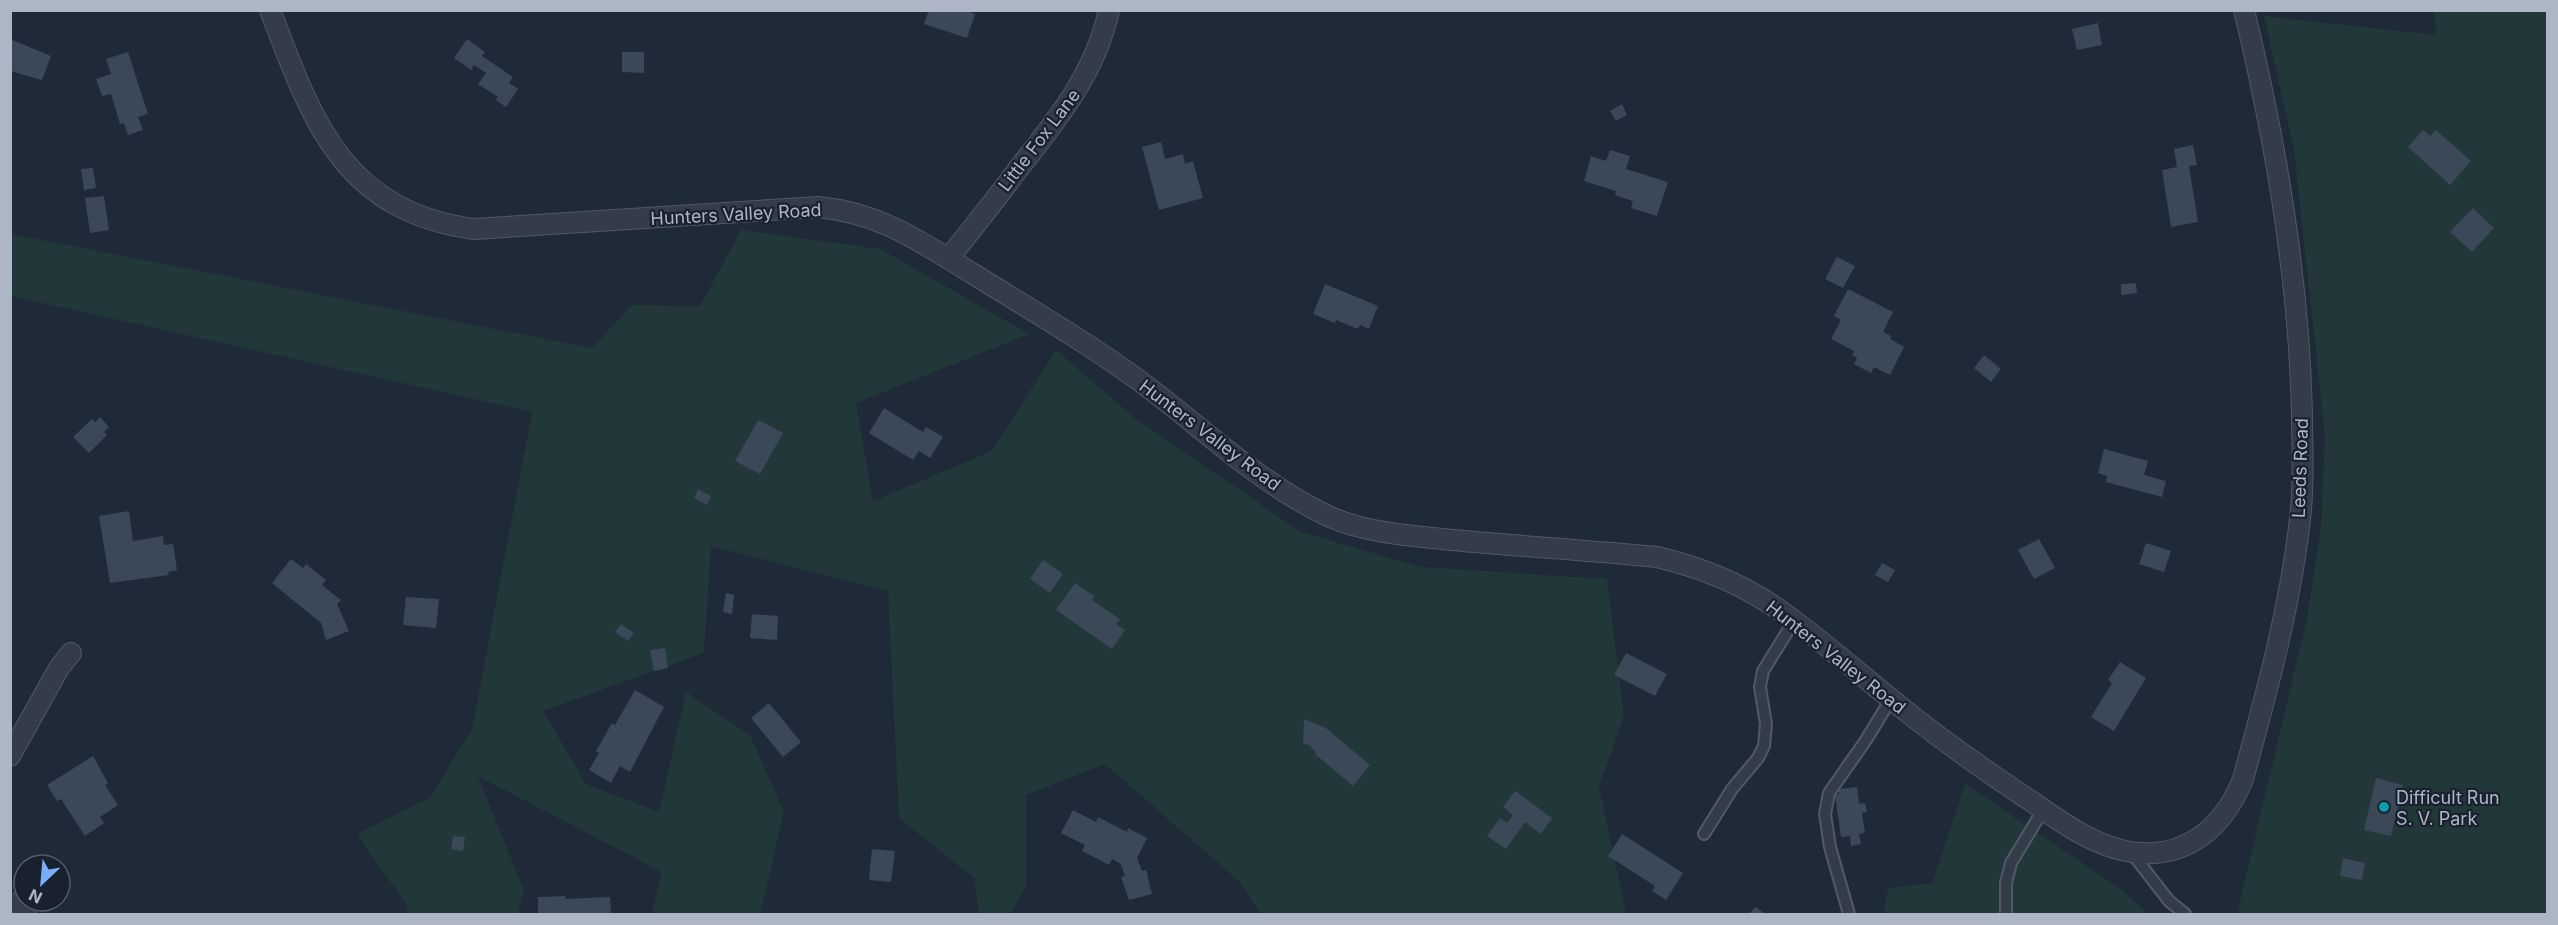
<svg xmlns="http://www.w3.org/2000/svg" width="2558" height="925" font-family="Inter,sans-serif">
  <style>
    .green { fill: #213739 }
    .building { fill: #3b4858 }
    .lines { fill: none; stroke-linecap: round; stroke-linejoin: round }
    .lane-casing { stroke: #505966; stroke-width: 14 }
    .street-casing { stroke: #505966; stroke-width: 22 }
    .lane { stroke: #333c48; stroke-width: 10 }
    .street { stroke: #333c48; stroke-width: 20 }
    .culture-dot { fill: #0f9aa8; stroke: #18212d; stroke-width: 2 }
    .labels { text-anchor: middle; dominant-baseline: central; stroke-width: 4.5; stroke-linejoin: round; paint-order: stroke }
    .street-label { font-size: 18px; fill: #adb6c5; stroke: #18212d }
    .poi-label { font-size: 18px; fill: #adb6c5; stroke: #18212d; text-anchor: start }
  </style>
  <rect width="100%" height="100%" fill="#1f2a38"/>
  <path class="green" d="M2434 11H2547V914H2237L2307 618 2321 527 2325 435 2294 150 2264 16 2436 35Z
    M741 230 880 249 1029 334 856 403 873 501 992 451 1056 350 1136 419 1301 532 1421 567 1607 579 1624 717 1599 786 1626 914H1260L1240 882 1105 764 1026 795V886L1010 914H979L974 878 899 818 888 591 711 546 704 653 543 711 586 784 659 812 686 692 750 735 784 812 760 914H652L662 872 478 776 524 890 518 914H405L408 907 357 834 429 798 472 730 532 412 11 296V234L592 348 632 305 700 306Z
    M1965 784 2121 889 2148 914H1884L1888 888 1932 883Z"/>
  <path class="building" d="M929 10H965L975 14 967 38 924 24Z
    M2098 23 2102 45 2077 50 2072 29Z
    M10 39 51 56 42 80 10 71Z
    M467 39 485 52 482 56 513 77 509 83 518 89 506 107 496 100 498 97 478 84 486 73 474 65 471 70 454 58Z
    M128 52 148 114 138 117 143 130 128 135 124 123 120 124 111 94 102 96 96 79 111 74 106 59Z
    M622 52H644V73L622 72Z
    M1622 104 1627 115 1616 121 1610 111Z
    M2423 130 2430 136 2436 130 2471 161 2450 185 2408 147Z
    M1161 142 1165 159 1183 154 1185 164 1193 161 1203 198 1159 210 1142 147Z
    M2193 145 2197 165 2189 166 2198 222 2171 227 2162 170 2177 167 2174 149Z
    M1610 150 1630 156 1626 169 1668 182 1657 216 1631 208 1633 201 1615 195 1616 191 1584 181 1591 156 1606 161Z
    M93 168 96 188 84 190 81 169Z
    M104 196 109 230 90 233 85 198Z
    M2473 208 2494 228 2472 252 2450 232Z
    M1837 257 1855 266 1843 288 1825 279Z
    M2136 283 2137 293 2121 295V284Z
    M1325 284 1378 306 1369 329 1360 325 1358 329 1336 320 1335 323 1313 314Z
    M1848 289 1893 312 1883 332 1891 336 1890 339 1904 347 1890 375 1874 367 1871 373 1854 364 1857 358 1852 355 1854 351 1831 339 1841 320 1834 316Z
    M1984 355 2001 369 1991 382 1974 368Z
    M884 408 923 432 926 427 943 437 930 458 919 451 913 460 869 433Z
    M100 417 109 427 104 432 107 435 89 453 73 437 92 419 95 422Z
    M758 420 783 433 760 474 735 461Z
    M2104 449 2148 461 2144 475 2166 481 2162 497 2106 482 2107 476 2098 473Z
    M698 489 711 496 707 505 694 498Z
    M129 511 133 541 163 536 164 545 173 544 177 570 168 572 169 575 110 583 99 516Z
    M2039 539 2055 568 2034 579 2018 550Z
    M2146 543 2171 551 2164 572 2139 564Z
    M291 559 303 568 306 564 326 580 322 585 341 600 337 604 349 631 326 640 321 623 272 583Z
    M1043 560 1063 574 1050 593 1030 579Z
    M1882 563 1895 570 1888 582 1875 575Z
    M1075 583 1094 596 1092 600 1120 619 1116 624 1125 630 1112 649 1056 610Z
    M726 593 734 595 732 614 723 612Z
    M406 597 439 599 436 628 403 625Z
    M752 614 778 616 777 640 750 638Z
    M621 624 634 633 628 641 615 632Z
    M665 648 668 668 654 671 650 650Z
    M1626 653 1667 674 1655 696 1614 675Z
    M2120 662 2146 678 2114 731 2091 717 2112 683 2108 680Z
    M635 690 664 707 630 772 620 766 611 783 589 770 599 753 596 751 612 723 615 725Z
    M769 703 801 742 783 757 751 718Z
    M1304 719 1326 728 1370 765 1353 786 1315 754 1316 752 1309 745 1303 744Z
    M93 756 108 783 105 785 118 805 100 817 104 823 85 836 61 799 57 801 47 785Z
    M2376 778 2403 785 2391 836 2364 830Z
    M1857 787 1859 804 1865 803 1867 812 1862 813 1865 833 1859 834 1861 844 1851 846 1850 836 1841 837 1835 795 1839 794V789Z
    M1515 791 1552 818 1541 834 1525 822 1506 849 1487 836 1500 818 1507 823 1513 815 1503 807Z
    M1073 810 1096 822 1098 817 1127 832 1128 828 1147 838 1137 858 1142 871 1146 870 1152 894 1129 900 1121 877 1125 876 1121 864 1112 859 1109 865 1082 851 1085 845 1061 833Z
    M1622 834 1683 873 1666 900 1652 891 1655 886 1608 856Z
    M453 836 465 837 463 851 451 849Z
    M872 849 895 851 891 882 869 880Z
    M2343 858 2365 863 2362 880 2340 876Z
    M566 896 565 899 610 897 611 914H538V897Z
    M1755 907 1766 914H1749Z"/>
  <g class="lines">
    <defs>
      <path id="lane" d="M1704 834 1732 789 1758 758 1764 746 1766 724 1760 687 1763 671 1794 621
        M2131 852 2169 901 2185 914
        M1849 914 1830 847 1825 814 1829 793 1866 740 1891 699
        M2006 914V883L2011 863 2043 810"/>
      <path id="street" d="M270 10C312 120 342 211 474 229L818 207C882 213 922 243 975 275 1031 310 1088 343 1141 382 1202 427 1258 483 1328 516 1363 532 1404 535 1442 539 1514 546 1586 550 1657 557 1704 568 1747 586 1785 614 1825 643 1863 677 1902 708 1943 741 1987 772 2031 801 2061 822 2094 846 2131 852 2186 860 2224 827 2243 779 2267 691 2292 601 2301 509 2304 477 2302 445 2302 414 2299 278 2276 142 2244 10
        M948 259C972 229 996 199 1019 168 1057 120 1096 72 1109 10
        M10 756 59 668 71 653
        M10 903 26 914"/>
    </defs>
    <use href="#lane" class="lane-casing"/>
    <use href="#street" class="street-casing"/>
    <use href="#lane" class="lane"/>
    <use href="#street" class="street"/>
  </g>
  <circle class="culture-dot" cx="2384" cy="807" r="6"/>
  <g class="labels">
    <g class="street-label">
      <text transform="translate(1039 140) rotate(-53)">Little Fox Lane</text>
      <text transform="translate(736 214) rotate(-3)">Hunters Valley Road</text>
      <text transform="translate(1210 435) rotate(37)">Hunters Valley Road</text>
      <text transform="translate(2300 468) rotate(-88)">Leeds Road</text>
      <text transform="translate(1836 657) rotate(38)">Hunters Valley Road</text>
    </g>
    <g class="poi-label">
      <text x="2396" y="797">Difficult Run<tspan x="2396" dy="21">S. V. Park</tspan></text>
    </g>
  </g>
  <rect width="2558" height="925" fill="none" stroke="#adb6c5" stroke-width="24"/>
  <g transform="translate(42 883) rotate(206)"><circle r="28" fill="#18212d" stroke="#545d6a" stroke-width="1.5"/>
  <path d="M0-4.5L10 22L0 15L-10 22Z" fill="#7aaefd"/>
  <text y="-9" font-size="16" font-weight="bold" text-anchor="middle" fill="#adb6c5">N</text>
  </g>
</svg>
